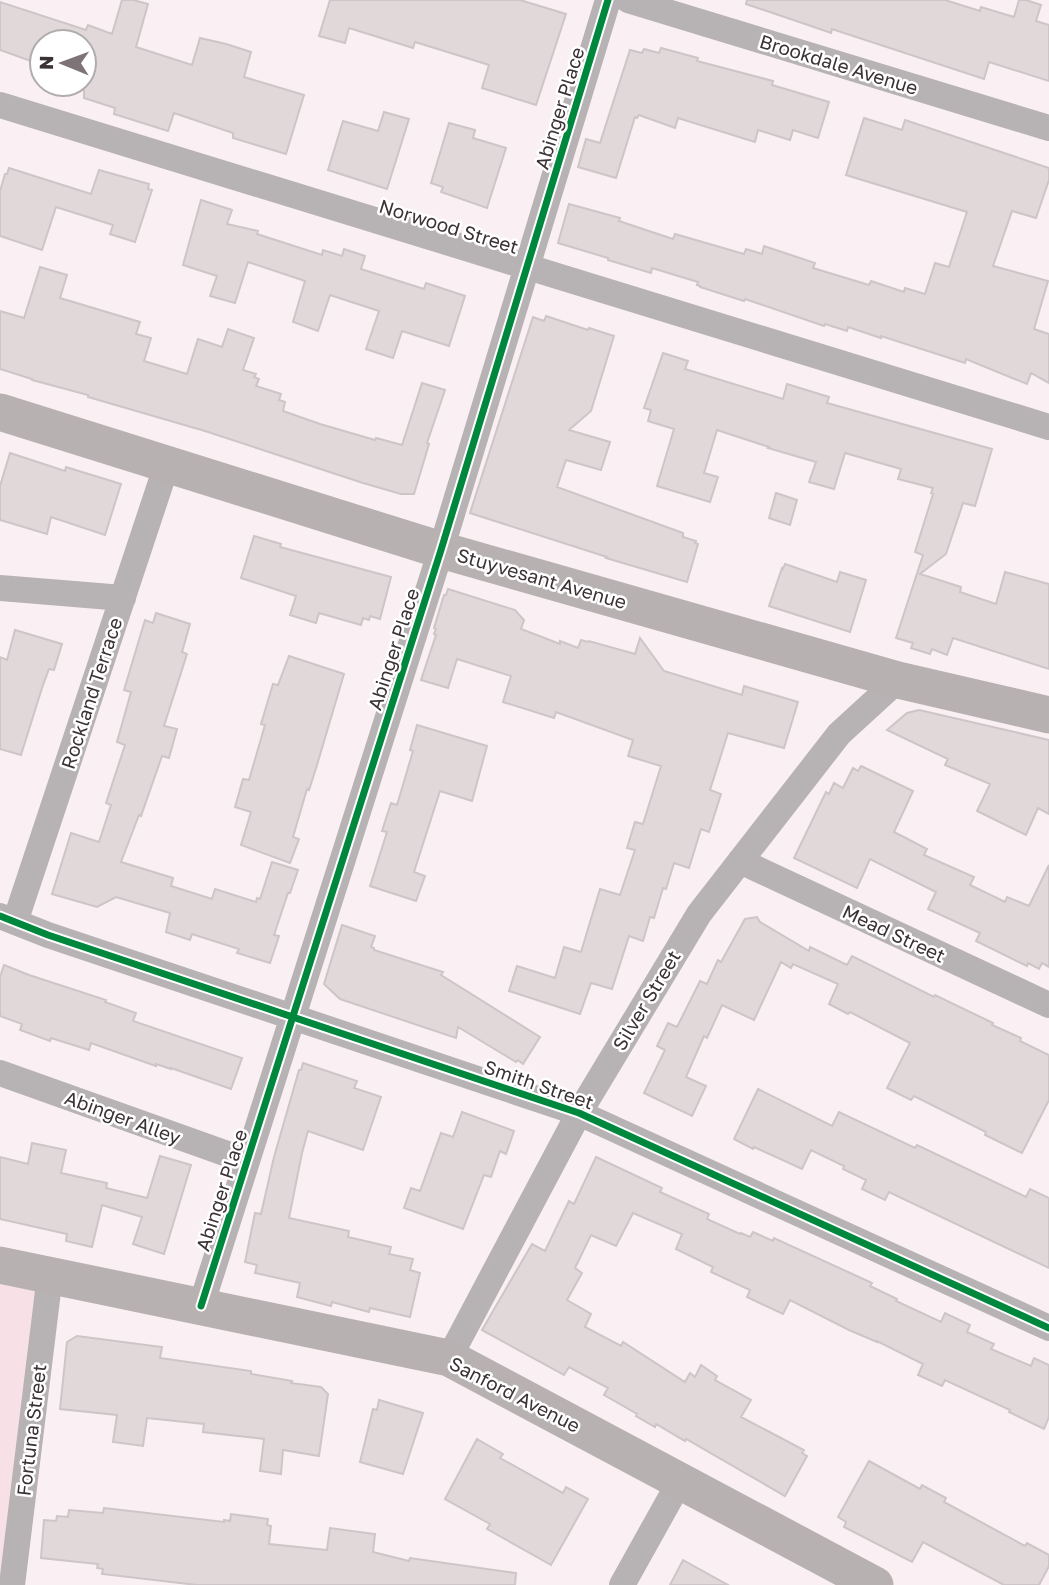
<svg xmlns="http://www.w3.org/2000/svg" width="1049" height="1585" font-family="'Golos Text',sans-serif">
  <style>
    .built { fill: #f7e1e7 }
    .building { fill: #e1d8da; stroke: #cec5c8; stroke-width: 2 }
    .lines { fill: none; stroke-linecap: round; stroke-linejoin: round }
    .minor { stroke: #b7b2b3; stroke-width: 26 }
    .secondary { stroke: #b7b1b2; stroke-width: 37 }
    .cycleway-casing { stroke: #fff; stroke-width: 11 }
    .cycleway { stroke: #00873e; stroke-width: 7 }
    .labels { text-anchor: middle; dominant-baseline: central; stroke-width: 5; stroke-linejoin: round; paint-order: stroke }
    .street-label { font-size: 19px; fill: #3b3235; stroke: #fff }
  </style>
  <rect width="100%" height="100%" fill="#faeff2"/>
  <path class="built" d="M0 1267 45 1278 0 1585Z"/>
  <path class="building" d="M122 0H133L148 4 136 47 192 65 200 38 226 44 251 52 244 77 304 95 286 154 233 138V133L174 113 168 131 114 114 115 108 84 98V42H42V65L0 50V2L86 30 88 25 112 34Z
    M330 0H520L566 14 536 105 482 88 489 65 441 50 415 42 413 48 349 28 345 43 319 36Z
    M747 0H945L980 11 981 7 1014 17 1019 0H1026L1041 5 1036 21 1049 25V81L989 62 984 79 832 29 831 33 808 25 746 4Z
    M661 48 698 58 697 61 773 81 772 85 829 102 818 138 793 130 790 140 758 130 755 142 678 118 675 128 639 115 637 118 635 117 616 178 578 167 586 139 600 143 630 50 642 53 644 49 659 53Z
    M384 112 409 119 387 189 328 170 343 121 378 131Z
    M864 118 902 130 905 120 1049 168V180L1036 218 1012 211 993 266 1048 281 1034 329 1049 334V383L1031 373 1027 384 966 359 965 363 881 336V338L848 327 847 331 825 324 824 326 745 299 744 301 700 287V286L697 285 698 282 652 268 651 273 608 260V258L558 243 569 204 620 218 619 221 673 239 675 234 744 254 746 249 762 254 764 246 815 263 813 268 869 285 871 281 904 292 905 288 925 294 935 263 949 267 967 212 846 175Z
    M449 123 475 130 473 138 506 148 487 208 441 192 443 187 431 183Z
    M9 168 91 194 99 170 149 184 148 189 152 190 135 242 110 234 113 225 56 207 42 250 0 236V191L5 174H7Z
    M201 200 232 210 227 224 258 231 257 234 322 255 323 250 342 256 344 249 365 256 361 269 424 289 426 283 465 296 449 346 402 331 393 358 366 349 379 311 330 295 318 331 293 322 305 281 248 262 235 303 210 296 217 276 183 265Z
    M40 267 67 275 60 298 140 322 136 334 151 338 144 361 187 374 198 339 222 347 228 329 254 338 243 370 256 374 254 377 259 379 256 386 281 394 279 400 285 402 283 411 320 424 375 440 376 438 402 445 422 383 445 390 427 443 429 444 414 494H401L363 483 205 431 88 397V395L32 380V379L0 369V311L24 318Z
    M546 316 588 330 589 328 614 336 591 411 569 430 610 442 601 470 566 460 557 487 683 533V537L696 541 695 543 698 544 687 582 606 558 607 557 470 513 533 317 544 321Z
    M663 353 688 361 685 369 783 399 787 384 829 397 827 403 992 449 975 506 963 503 946 554 920 574 961 587 960 592 996 604 1005 572 1049 584V669L953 638 947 655 932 649 930 654 911 648 913 643 896 638 923 555 915 552 933 494 931 493 933 488 898 479 901 469 845 453 834 489 809 482 816 462 768 448 769 447 717 430 704 473 718 477 710 502 657 486 674 429 648 421 651 410 644 408Z
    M10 453 65 471 66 467 121 484 105 535 51 517 47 534 0 520V486Z
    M776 493 797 500 790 525 769 518Z
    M254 536 281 544 280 547 391 577 380 619 370 616 369 620 363 618 361 625 319 613 316 623 290 615 296 596 241 578Z
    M785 564 837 582 840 572 866 580 850 632 769 606 782 568 783 569Z
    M448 589 515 610 524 620 521 629 560 644V641L578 648 581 640 588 642 589 641 635 654 640 638 664 671 742 695 744 686 798 702 784 748 728 733 710 790 721 794 709 832 701 829 689 868 674 863 666 889 663 888 654 918 650 917 643 941 629 936 612 989 591 983 580 1014 509 991 517 966 555 978 564 947 581 952 600 889 620 895 635 850 627 848 635 822 643 824 661 766 628 756 633 740 556 712 554 718 503 702 511 676 457 659 448 688 421 680 436 635 434 634 436 629 434 628 444 595H446Z
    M156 613 190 624 182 652 187 654 164 726 177 729 169 758 162 756 141 816 139 815 121 862 173 878 171 886 212 899 215 889 256 902 257 898 260 899 272 862 298 870 290 893H288L274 935 279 936 270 963 237 953 239 949 192 934 190 940 166 932 170 913 116 897 97 907 52 894 71 833 99 842 111 805 106 803 125 745 117 742 131 692 124 690 145 620 153 623Z
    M15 630 62 644 54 670 49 669 42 688 21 755 0 749V657L7 660Z
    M289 656 344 674 317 765 309 790 307 789 293 837 299 839 290 863 241 845 251 812 235 807 243 779 249 780 265 725 261 724 273 684 278 685Z
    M919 710 1049 740V814L1038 808 1026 835 977 811 990 784 945 765 948 759 887 730 907 713Z
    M417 725 487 746 472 801 440 791 414 872 425 876 416 901 370 886 387 832 382 831 391 803 397 805 413 751 410 750Z
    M861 766 913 791 894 832 927 849 924 855 974 877 970 885 1005 902 1007 897 1029 906 1049 865V967L1042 963 1039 969 1028 963 1027 966 976 941 980 933 928 909 936 892 870 859 857 888 794 858 826 792 829 794 834 783 843 788 853 768 858 771Z
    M757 917 760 922 809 951 810 947 847 965 852 956 934 997 935 995 993 1023 992 1025 1021 1038 1020 1041 1049 1055V1100L1022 1153 985 1135 986 1132 914 1096 911 1100 887 1088 910 1043 850 1012 848 1014 829 1004 838 984 793 964 791 968 781 962 754 1020 722 1005 707 1038 704 1036 686 1077 706 1086 692 1116 644 1093 665 1050 657 1046 668 1023 677 1027 700 981 707 984 718 960 721 962 745 919Z
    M342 925 375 936 371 947 374 948V950L443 972 441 975 540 1037 523 1064 518 1060 516 1062 458 1027 456 1038 340 999 324 984Z
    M4 965 29 975 106 1000 105 1002 136 1013 133 1021 242 1058 231 1089 171 1068V1069L156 1064V1066L91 1043 89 1050 51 1038 50 1041 20 1030 22 1024 0 1016V977Z
    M303 1063 357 1081 354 1088 381 1097 363 1150 308 1131 302 1153 289 1218 349 1231 348 1237 391 1247 389 1254 413 1259 410 1270 420 1273 410 1317 370 1308 369 1312 332 1302 331 1306 297 1297 300 1283 255 1273 257 1265 245 1262 255 1213 261 1214 274 1157 299 1070H301Z
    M758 1089 832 1126 839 1112 915 1148 917 1145 1026 1197 1030 1189 1049 1198V1268L889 1192 885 1200 862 1189 866 1180 843 1169 844 1166 811 1150 802 1169 754 1147 753 1149 734 1139Z
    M462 1112 514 1131 506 1154 500 1151 491 1177 484 1175 463 1229 404 1208 411 1188 420 1191 441 1133 453 1137Z
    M32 1143 66 1150 61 1173 107 1183 106 1188 147 1198 160 1156 191 1165 164 1254 133 1244 142 1217 102 1205 92 1247 66 1241 67 1234 0 1219V1157L28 1164Z
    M596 1157 662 1188 660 1192 709 1214 707 1219 740 1234 741 1233 750 1237 753 1232 773 1241 774 1238 872 1283 870 1286 897 1299 896 1301 941 1322 945 1313 970 1325 967 1332 994 1344 991 1349 1031 1366 1034 1358 1049 1365V1417L1044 1429 1009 1412 1010 1410 945 1380 942 1386 918 1375 923 1364 877 1341V1342L849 1330 790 1300 783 1314 747 1297 750 1290 711 1272 713 1267 676 1249 682 1234 633 1213 616 1246 591 1235 575 1268 582 1273 567 1300 591 1314 585 1327 621 1346 623 1342 685 1382 690 1373 695 1377 701 1365 717 1376 715 1380 751 1400 741 1417 804 1450 802 1453 807 1456 785 1496 686 1439 685 1441 656 1424 655 1427 636 1416 637 1414 604 1395 608 1388 569 1367 564 1375 482 1330 532 1244 545 1251 569 1201 574 1204Z
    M77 1336 162 1347 160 1358 251 1371V1374L292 1381 291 1383 321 1387 328 1394 319 1456 283 1450 281 1474 260 1471 264 1439 203 1432 204 1424 147 1418 143 1446 113 1442 117 1415 60 1409 67 1342Z
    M379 1400 423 1413 403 1474 360 1462 373 1409 377 1410Z
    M477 1439 503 1454 500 1458 563 1493 566 1487 588 1499 551 1565 487 1529 490 1524 445 1499Z
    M869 1461 920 1489 922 1485 946 1498 944 1502 1025 1546 1027 1543 1049 1555V1566L1039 1585H1004L923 1542 912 1562 844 1527 846 1522 838 1517Z
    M104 1508 224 1522V1520L230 1521 231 1514 268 1519 267 1525 271 1526 269 1544 327 1550 330 1528 375 1534 373 1552 409 1561 410 1558 516 1573 515 1585H197L102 1574 103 1569 97 1568 98 1564 41 1558 44 1520 56 1521 57 1516 68 1517 69 1510 103 1513Z
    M683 1560 728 1585H670Z"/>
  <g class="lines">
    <path class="minor" d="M628 0 1049 128
      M0 105 1049 427
      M0 588 123 598
      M740 861 1049 1005
      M0 916 48 935 579 1113 1049 1328
      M15 922 167 464
      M0 1073 247 1161
      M201 1306 441 550 608 0
      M449 1358 579 1113 699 914 839 734 898 680
      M12 1585 50 1275
      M622 1585 680 1481"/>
    <path class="secondary" d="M0 412 441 550 898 680 1049 715
      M0 1265 449 1358 875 1585"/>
    <defs>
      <path id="cycleway" d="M0 916 48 935 579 1113 1049 1328
        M201 1306 441 550 608 0"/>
    </defs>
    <use href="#cycleway" class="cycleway-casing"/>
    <use href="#cycleway" class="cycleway"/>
  </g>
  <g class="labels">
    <g class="street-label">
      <text transform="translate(839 64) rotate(17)">Brookdale Avenue</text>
      <text transform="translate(559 108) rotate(-73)">Abinger Place</text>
      <text transform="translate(449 226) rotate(17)">Norwood Street</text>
      <text transform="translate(542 578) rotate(16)">Stuyvesant Avenue</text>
      <text transform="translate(393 649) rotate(-72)">Abinger Place</text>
      <text transform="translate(91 693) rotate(-72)">Rockland Terrace</text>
      <text transform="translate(894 933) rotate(25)">Mead Street</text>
      <text transform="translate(646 1000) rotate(-59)">Silver Street</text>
      <text transform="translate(539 1084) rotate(19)">Smith Street</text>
      <text transform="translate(123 1117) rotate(20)">Abinger Alley</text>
      <text transform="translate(221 1190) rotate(-72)">Abinger Place</text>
      <text transform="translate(515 1394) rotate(27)">Sanford Avenue</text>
      <text transform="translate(31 1430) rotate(-83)">Fortuna Street</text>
    </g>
  </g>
  <g transform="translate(63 63) rotate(271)"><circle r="33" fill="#ffffff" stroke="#b1adae" stroke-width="2"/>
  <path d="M0-5L12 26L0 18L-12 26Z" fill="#7e7477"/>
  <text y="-10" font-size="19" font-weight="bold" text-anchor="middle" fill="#3b3235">N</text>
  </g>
</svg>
